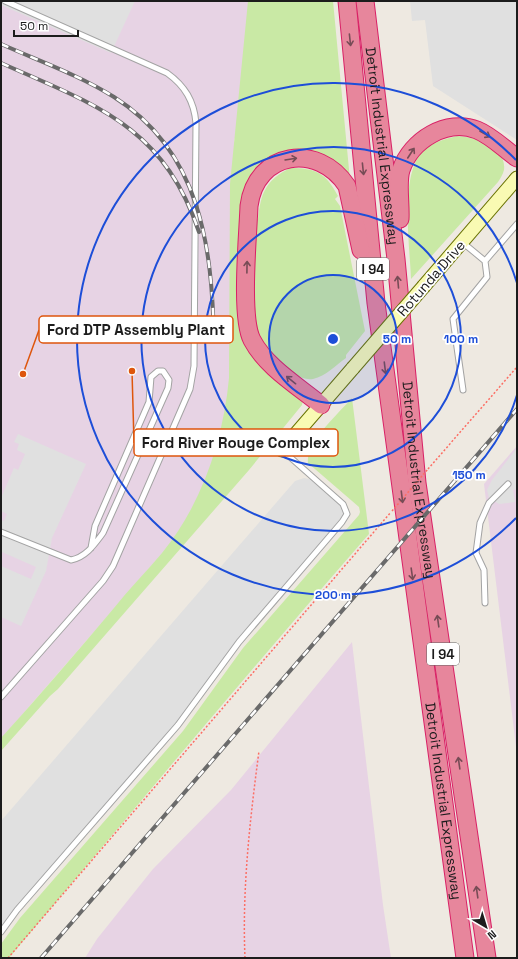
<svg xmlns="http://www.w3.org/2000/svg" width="518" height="959" font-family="'Space Grotesk',sans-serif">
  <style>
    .industrial { fill: #e7d3e4 }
    .grass { fill: #c9e9a5 }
    .parking { fill: #e0e0e0 }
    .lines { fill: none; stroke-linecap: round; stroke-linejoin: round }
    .lane-casing { stroke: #a3a3a3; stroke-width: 7 }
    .secondary-casing { stroke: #6a7303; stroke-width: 15 }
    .highway-casing { stroke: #d92166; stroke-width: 19 }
    .path { stroke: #fc6e64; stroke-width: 1.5; stroke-dasharray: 2 2; stroke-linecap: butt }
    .lane { stroke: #fff; stroke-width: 5 }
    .secondary { stroke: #f9fab3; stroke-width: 13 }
    .highway { stroke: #e7869c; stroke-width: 17 }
    .rail-casing { stroke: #6a6a6a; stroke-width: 4 }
    .rail { stroke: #fff; stroke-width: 2.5; stroke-dasharray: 8; stroke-linecap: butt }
    .secondary-bridge-casing { stroke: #6a7303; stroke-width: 15; stroke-linecap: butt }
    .path-bridge { stroke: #fc6e64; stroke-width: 1.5; stroke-dasharray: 2 2; stroke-linecap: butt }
    .secondary-bridge { stroke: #f9fab3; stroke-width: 13 }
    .oneway { stroke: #774c56 }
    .ring { fill: none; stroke: #1d4ed8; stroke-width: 2 }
    .labels { text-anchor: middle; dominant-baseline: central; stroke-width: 3.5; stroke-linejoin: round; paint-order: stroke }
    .shield { fill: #fff; stroke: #606060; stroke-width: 1 }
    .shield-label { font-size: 13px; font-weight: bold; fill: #1c1c1c }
    .street-label { font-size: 14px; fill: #1c1c1c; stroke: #fff }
    .centre { fill: #1d4ed8; stroke: #fff; stroke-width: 2 }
    .ring-label { font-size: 12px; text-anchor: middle; font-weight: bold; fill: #1d4ed8; stroke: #fff; stroke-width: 3.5; stroke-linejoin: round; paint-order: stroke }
    .leader { fill: none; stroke: #de560d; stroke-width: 1.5 }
    .callout-dot { fill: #de560d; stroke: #fff; stroke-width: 1.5 }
    .callout { fill: #fff; stroke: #de560d; stroke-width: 1.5 }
    .callout-label { font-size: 15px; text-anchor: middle; font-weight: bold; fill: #1c1c1c }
  </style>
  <rect width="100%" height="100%" fill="#eee9e1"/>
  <path class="industrial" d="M1 1H292L234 140 296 399 1 739Z
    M517 446V755L484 484Z
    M352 642 383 905 391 958H85L97 939 153 869 231 790Z"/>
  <path class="grass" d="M248 1H333L350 180 336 164 263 165 238 312 303 400 302 405 249 470 58 689 50 696 1 751V738C39 696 77 652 114 608 129 589 146 572 162 553 202 504 223 441 229 378L230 184Z
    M457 136C474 137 507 146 504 170 503 174 500 179 498 182L411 279C410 247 399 175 423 151 433 142 445 139 457 136Z
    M290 168C316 168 326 173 338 196L335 199 340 206 365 331 346 355V358C336 365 326 376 313 379 293 383 260 344 254 327 252 319 254 307 254 299 254 273 254 246 254 220L258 219C261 193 265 181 290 168Z
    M352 398 369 534C247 674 128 816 9 958H1V944L20 918 183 731 243 648 359 515 360 512 359 507 308 463C305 443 340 412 352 398Z"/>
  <path class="parking" d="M1 1H135L111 53 1 5Z
    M410 1H517V140L433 86 425 20 412 21Z
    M18 434 86 464 52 538 46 571 21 626 1 617V566L31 579 36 567 2 552 1 554V520L4 521 7 514 1 511V498L14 468 18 470 25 454 17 450 19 444 14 442Z
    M517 448V489L513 490 515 502 499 504 489 498 487 490 492 480Z
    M304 478 314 480 343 504 347 514 239 642 178 725 1 931V821L282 496 295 481Z"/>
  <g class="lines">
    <defs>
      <path id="lane" d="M462 242 485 261 517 224
        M463 390 453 319 487 277 485 261
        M1 532 71 560C86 557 94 545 103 533L168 388 169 380 163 371H158L151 377 149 402 95 526 91 548
        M485 603 484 570 476 553 480 523 489 503 508 484
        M1 697 103 581 113 566 190 389 194 366 196 123C194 101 185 86 167 73L5 1
        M1 932 17 910 178 725 239 642 342 522 347 514 343 504 282 450"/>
      <path id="secondary" d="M424 286 517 178
        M282 450 353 368"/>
      <g id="highway">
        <path id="s1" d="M347 1 376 303 465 958"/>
        <path id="s2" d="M365 1 396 259 417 483 487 958"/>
        <path d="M400 219C401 205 397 183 401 170 411 140 447 118 477 130 492 136 504 149 517 158"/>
        <path d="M321 405C298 386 266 367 252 340 240 317 248 235 249 206 256 151 318 142 347 186L361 250"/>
      </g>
    </defs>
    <use href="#lane" class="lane-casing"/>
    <use href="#secondary" class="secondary-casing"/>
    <use href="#highway" class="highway-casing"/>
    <path class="path" d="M428 469 517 367
      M8 958 391 512
      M245 958C242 889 250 819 259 751"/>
    <use href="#lane" class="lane"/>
    <use href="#secondary" class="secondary"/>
    <use href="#highway" class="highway"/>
    <defs>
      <path id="rail" d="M1 44C39 61 79 75 114 97 201 152 212 247 214 341
        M1 63C95 105 163 125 199 232
        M41 958 517 409"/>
    </defs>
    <use href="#rail" class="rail-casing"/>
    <use href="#rail" class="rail"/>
    <defs>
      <path id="secondary-bridge" d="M353 368 424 286"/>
    </defs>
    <use href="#secondary-bridge" class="secondary-bridge-casing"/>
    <path class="path-bridge" d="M392 511 428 469"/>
    <use href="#secondary-bridge" class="secondary-bridge"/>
  </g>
  <defs><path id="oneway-shaft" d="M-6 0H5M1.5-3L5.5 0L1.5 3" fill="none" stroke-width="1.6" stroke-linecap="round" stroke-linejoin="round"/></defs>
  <g class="oneway">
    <use href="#oneway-shaft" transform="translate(350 40) rotate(84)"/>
    <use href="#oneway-shaft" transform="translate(485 134) rotate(30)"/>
    <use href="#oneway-shaft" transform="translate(411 153) rotate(-57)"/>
    <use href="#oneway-shaft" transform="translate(291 159) rotate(-9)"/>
    <use href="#oneway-shaft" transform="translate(363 169) rotate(84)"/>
    <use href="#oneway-shaft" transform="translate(247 267) rotate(-89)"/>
    <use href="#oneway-shaft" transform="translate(398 282) rotate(-95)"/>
    <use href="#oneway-shaft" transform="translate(385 368) rotate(83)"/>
    <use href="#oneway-shaft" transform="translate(291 380) rotate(-141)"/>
    <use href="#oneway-shaft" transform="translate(402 497) rotate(83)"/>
    <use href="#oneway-shaft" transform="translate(412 574) rotate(82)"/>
    <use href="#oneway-shaft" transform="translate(438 621) rotate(-98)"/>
    <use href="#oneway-shaft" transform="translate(459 763) rotate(-98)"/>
    <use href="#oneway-shaft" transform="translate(477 892) rotate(-98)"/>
  </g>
  <circle cx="333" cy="339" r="64" fill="#1d4ed8" fill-opacity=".12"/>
  <g class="ring">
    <circle cx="333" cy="339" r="64"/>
    <circle cx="333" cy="339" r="128"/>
    <path d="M517 395A192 192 0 1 1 517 283"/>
    <path d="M516 518A256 256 0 1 1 516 160"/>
  </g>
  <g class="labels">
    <g class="shield">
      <rect x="357" y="258" width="32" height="22" rx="3"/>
      <rect x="427" y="643" width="32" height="22" rx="3"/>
    </g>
    <g class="shield-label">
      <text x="373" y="269">I 94</text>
      <text x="443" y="654">I 94</text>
    </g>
    <g class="street-label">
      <text stroke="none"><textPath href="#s2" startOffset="146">Detroit Industrial Expressway</textPath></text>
      <text transform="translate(431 278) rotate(-49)">Rotunda Drive</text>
      <text stroke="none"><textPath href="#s2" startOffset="482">Detroit Industrial Expressway</textPath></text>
      <text stroke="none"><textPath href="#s1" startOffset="806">Detroit Industrial Expressway</textPath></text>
    </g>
  </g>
  <circle cx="333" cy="339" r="6" class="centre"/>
  <g class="ring-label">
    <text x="397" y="343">50 m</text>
    <text x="461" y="343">100 m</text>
    <text x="469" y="479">150 m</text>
    <text x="333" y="599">200 m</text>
  </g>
  <path class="leader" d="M23 374L39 330M132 371L134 443"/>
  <g class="callout-dot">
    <circle cx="23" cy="374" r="4"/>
    <circle cx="132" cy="371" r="4"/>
  </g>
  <g class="callout">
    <rect x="39" y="316" width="194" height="27" rx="4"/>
    <rect x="134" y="429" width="204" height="27" rx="4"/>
  </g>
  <g class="callout-label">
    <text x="136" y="335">Ford DTP Assembly Plant</text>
    <text x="236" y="448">Ford River Rouge Complex</text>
  </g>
  <rect width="518" height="959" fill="none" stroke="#1c1c1c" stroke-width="4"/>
  <g transform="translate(486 927) rotate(142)" stroke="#ffffff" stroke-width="3" paint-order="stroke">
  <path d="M0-3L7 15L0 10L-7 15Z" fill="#1c1c1c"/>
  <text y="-6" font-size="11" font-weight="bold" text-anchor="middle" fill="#1c1c1c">N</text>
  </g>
  <path d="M14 30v6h64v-6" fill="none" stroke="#1c1c1c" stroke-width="2"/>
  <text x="20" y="30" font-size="12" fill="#1c1c1c" stroke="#ffffff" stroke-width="3" paint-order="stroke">50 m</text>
</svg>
